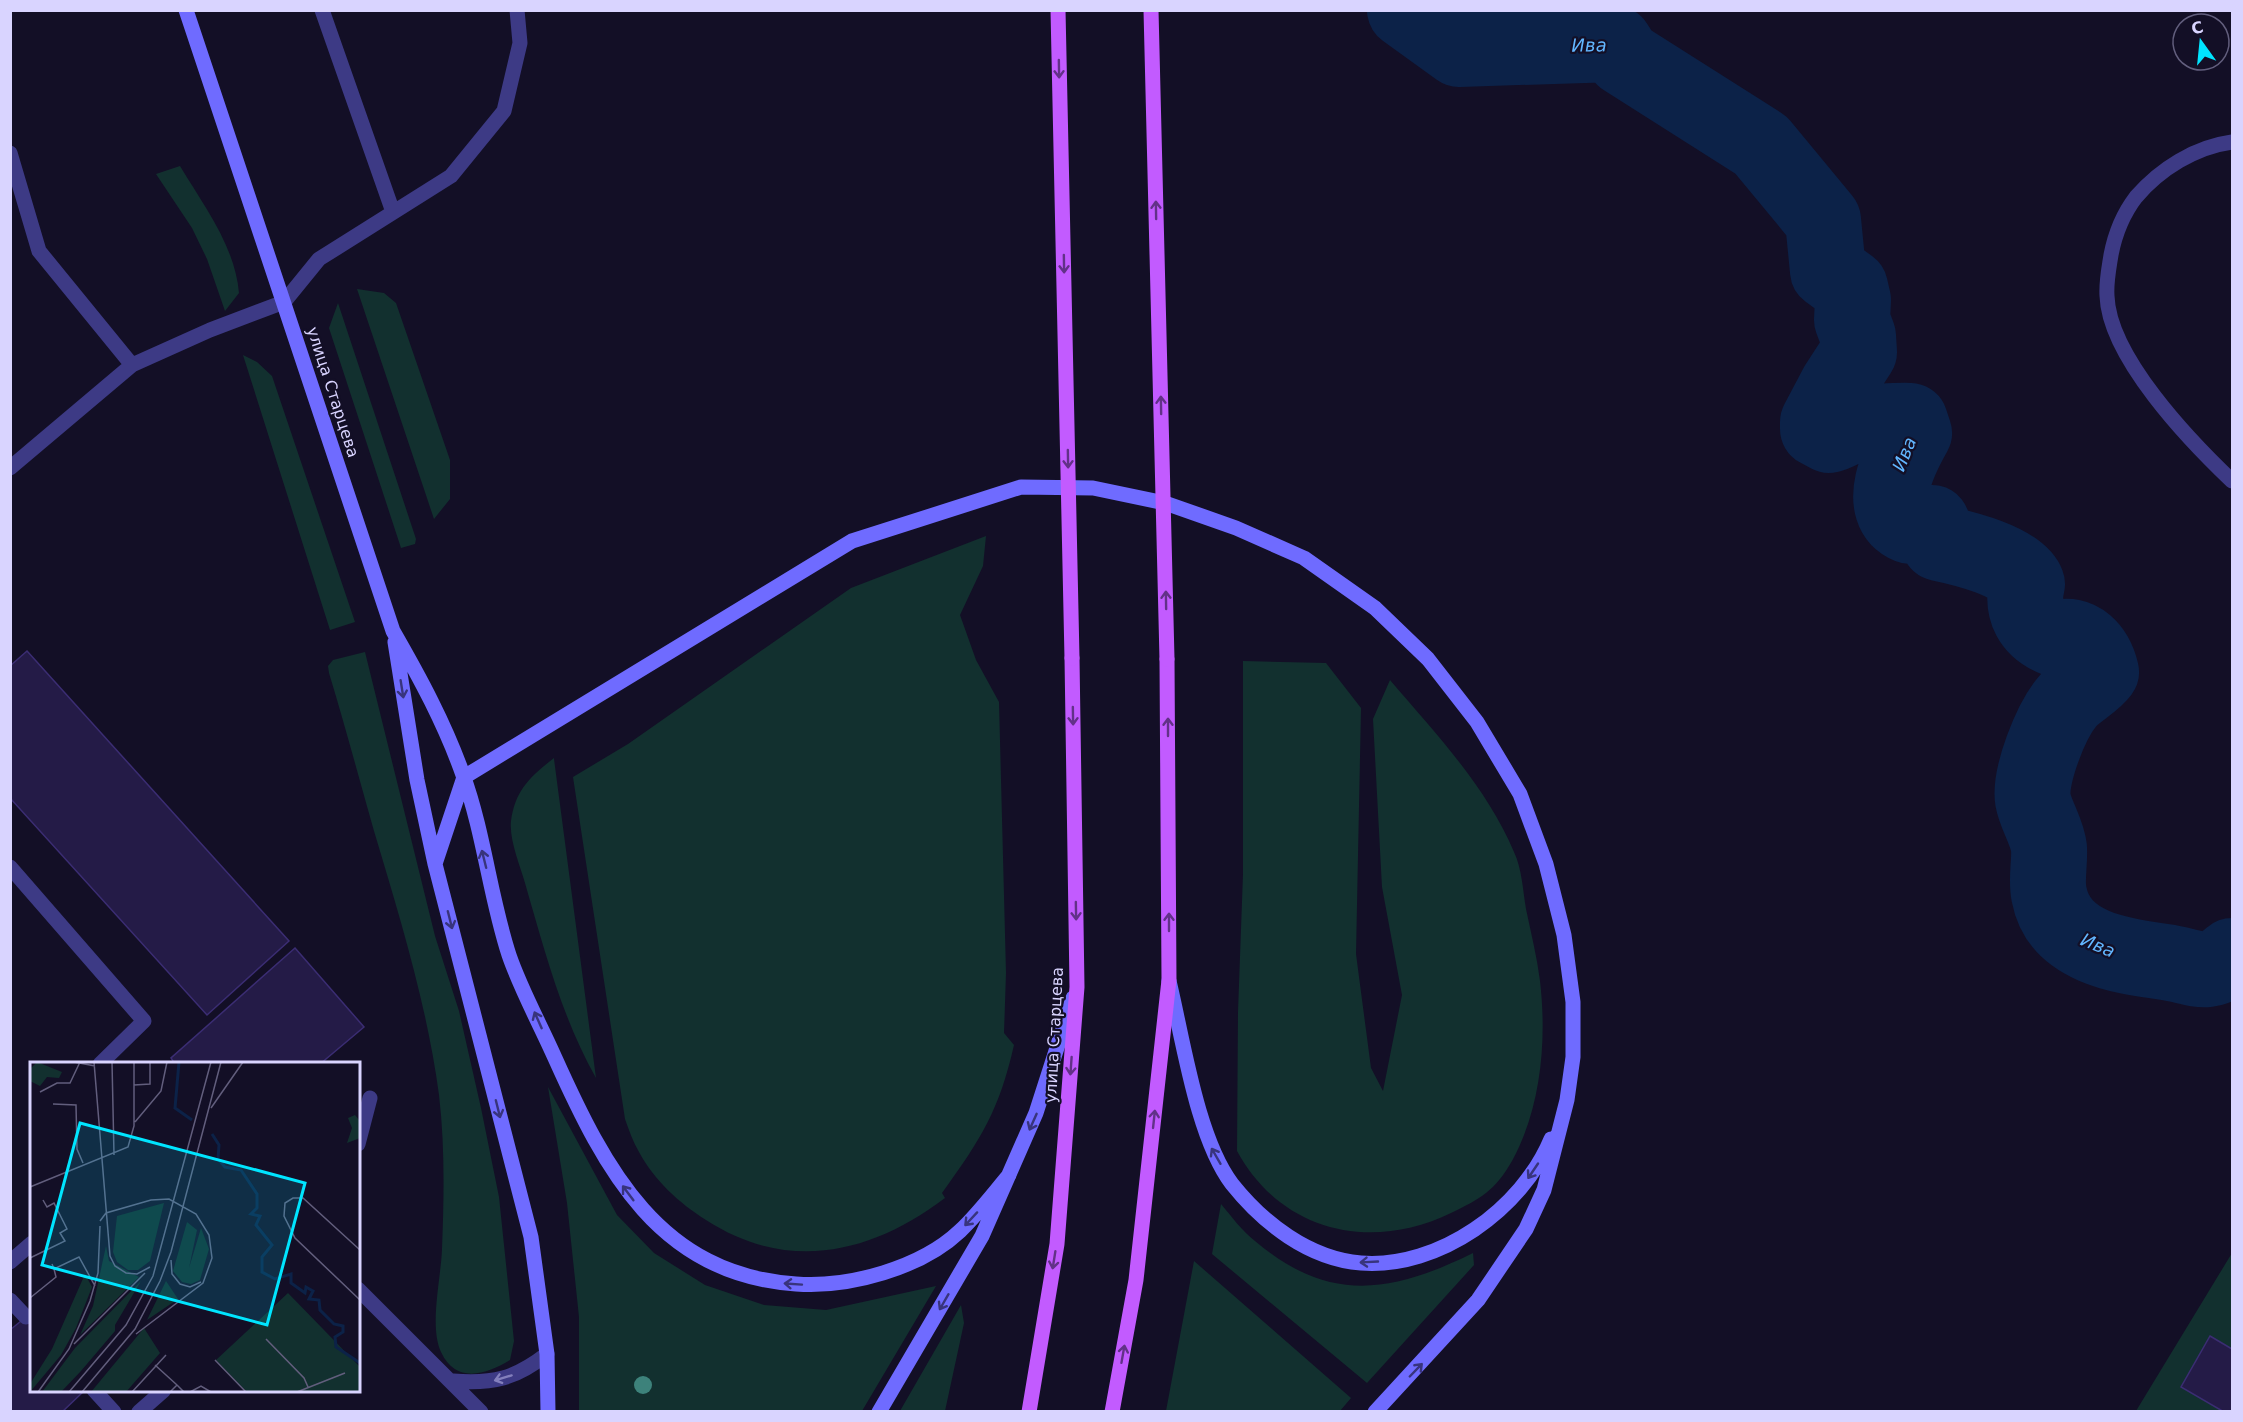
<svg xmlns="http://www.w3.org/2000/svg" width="2243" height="1422" font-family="'DejaVu Sans',sans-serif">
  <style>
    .green { fill: #12302f }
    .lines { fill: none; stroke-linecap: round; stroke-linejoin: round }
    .river { stroke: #0c2248; stroke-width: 76 }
    .building { fill: #241b47; stroke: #3b2d73; stroke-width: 1.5 }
    .service { stroke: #3d3a85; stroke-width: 15 }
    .minor { stroke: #3d3a85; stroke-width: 15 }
    .secondary { stroke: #6f6bff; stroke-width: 15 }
    .primary { stroke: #c25bff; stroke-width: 15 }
    .primary-bridge { stroke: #c25bff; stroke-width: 15 }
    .tree { fill: #3d827b }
    .oneway { stroke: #623188 }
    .oneway2 { stroke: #38347d }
    .oneway3 { stroke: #837fbc }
    .labels { text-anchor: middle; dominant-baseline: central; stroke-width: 4.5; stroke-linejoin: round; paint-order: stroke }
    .street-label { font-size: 16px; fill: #d9d4ff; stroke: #130f26 }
    .water-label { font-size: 18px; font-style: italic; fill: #62b6ff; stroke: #130f26 }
    .inset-river { fill: none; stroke: #0c2248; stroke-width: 3 }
    .inset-road { fill: none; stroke: #625e7d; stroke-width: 1.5 }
    .view { fill: #00e5ff; fill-opacity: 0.15; stroke: #00e5ff; stroke-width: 3 }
    .inset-edge { fill: none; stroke: #d9d4ff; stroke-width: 3 }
  </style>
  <rect width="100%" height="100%" fill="#130f26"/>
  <path class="green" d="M180 166C204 206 235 246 239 293L225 311 207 259 192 228 156 174Z
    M357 289 384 293 396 303 450 460V499L434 519Z
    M338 303 416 539 415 544 401 548 329 328Z
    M243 355 257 362 272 376 355 622 330 630Z
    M986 536 983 566 960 615 976 660 999 702 1006 973 1004 1033 1014 1045C999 1111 981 1139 942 1193L945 1198C871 1254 788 1273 706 1220 679 1203 654 1180 639 1152 633 1142 629 1130 625 1119L573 777 628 744 851 588Z
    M365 652 435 936 459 1011 481 1108 499 1197 514 1341 510 1360C487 1374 456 1385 441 1352 429 1327 441 1278 442 1249 444 1199 445 1145 439 1095 427 1005 400 918 374 831 359 778 345 726 329 673L328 666 333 660Z
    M1243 661 1326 663 1361 708 1356 954 1371 1068 1383 1091 1402 995 1382 887 1373 719 1390 680C1436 734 1486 786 1514 852 1522 869 1523 891 1526 909 1531 933 1537 957 1540 981 1547 1041 1541 1108 1512 1161 1495 1191 1480 1199 1451 1213 1371 1252 1281 1232 1237 1151L1238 1012 1243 874Z
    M554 758V759L596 1078C562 1018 544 949 525 883 520 865 509 840 511 821 515 790 531 776 554 758Z
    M548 1087 617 1215 654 1253 705 1285 764 1305 826 1310 936 1286 862 1411H579V1317L567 1203Z
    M1221 1204C1232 1217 1242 1231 1255 1241 1329 1304 1392 1293 1473 1253L1474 1265 1367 1383 1212 1254Z
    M2232 1253V1411H2136Z
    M1194 1261 1351 1398 1340 1411H1166Z
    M961 1305 964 1323 945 1411H900Z"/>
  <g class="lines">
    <path class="river" d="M1405 10 1459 49 1615 44 1624 58 1761 145 1823 220 1828 271 1850 287 1853 300 1852 320 1858 336 1859 352 1837 386 1818 422V429L1829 435C1838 433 1844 428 1852 425 1858 423 1904 420 1910 421L1914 433C1901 456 1872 510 1910 526L1932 523 1939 543C1963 548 2018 561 2027 584 2021 610 2031 629 2056 639 2079 630 2096 650 2101 672 2092 684 2077 690 2067 702 2051 721 2029 776 2033 800 2036 816 2047 831 2049 848 2050 863 2046 879 2049 894 2059 947 2119 956 2165 962 2195 966 2207 979 2232 956"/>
  </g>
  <path class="building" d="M27 651 289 941 207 1015 10 798V666Z
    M295 948 364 1027 320 1064H175L171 1058Z
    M32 1312V1390H85L62 1412H10V1330Z
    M2210 1336 2232 1349V1412H2224L2181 1387Z"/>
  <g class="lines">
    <path class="service" d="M322 10 393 212
      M10 153 39 251 132 365
      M10 468 132 365 210 330 284 302 319 259 451 176 504 111 520 43 517 10
      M10 867 144 1021 100 1064
      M358 1144 370 1098
      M10 1262 32 1243
      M358 1289 481 1412
      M10 1300 26 1317
      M453 1381C493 1384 515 1379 547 1354
      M94 1390 114 1412
      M139 1412 164 1390"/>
    <path class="minor" d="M2232 142C2195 147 2160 169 2136 197 2123 214 2115 234 2111 255 2109 268 2106 282 2107 296 2109 357 2190 441 2232 481"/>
    <path class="secondary" d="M186 10 393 631C420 678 445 724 463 775 484 833 490 897 509 955 521 990 540 1024 555 1058 605 1169 659 1275 796 1284 849 1288 921 1268 960 1231 978 1214 993 1194 1009 1175
      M395 642 417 780 435 864 531 1237 547 1354 548 1412
      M435 864 464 777 852 541 1021 487 1093 488 1165 503 1236 528 1304 558 1375 608 1428 659 1477 722 1520 794 1546 864 1564 935 1573 1002V1057L1567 1100 1544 1190 1526 1229 1478 1300 1375 1412
      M1169 981C1183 1039 1197 1138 1232 1184 1263 1223 1309 1259 1361 1263 1439 1269 1522 1209 1551 1139
      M879 1412 982 1236 1036 1113 1073 998"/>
    <path class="primary" d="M1029 1412 1057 1244 1077 987 1072 658
      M1112 1412 1136 1280 1169 980 1167 659"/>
    <path class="primary-bridge" d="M1058 10 1072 658
      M1151 10 1167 659"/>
  </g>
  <circle class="tree" cx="643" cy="1385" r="9"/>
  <defs><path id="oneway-shaft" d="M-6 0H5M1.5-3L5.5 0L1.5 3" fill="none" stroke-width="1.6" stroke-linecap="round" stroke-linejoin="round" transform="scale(1.5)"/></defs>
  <g class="oneway">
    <use href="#oneway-shaft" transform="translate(1059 69) rotate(89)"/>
    <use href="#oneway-shaft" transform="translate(1156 210) rotate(-91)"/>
    <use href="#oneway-shaft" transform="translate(1064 264) rotate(89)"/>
    <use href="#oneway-shaft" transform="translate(1161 405) rotate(-91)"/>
    <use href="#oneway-shaft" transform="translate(1068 459) rotate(89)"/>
    <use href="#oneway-shaft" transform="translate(1166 600) rotate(-91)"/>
    <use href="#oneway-shaft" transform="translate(1073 716) rotate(89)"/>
    <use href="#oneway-shaft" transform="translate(1168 727) rotate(-90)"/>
    <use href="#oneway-shaft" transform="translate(1076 911) rotate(89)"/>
    <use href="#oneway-shaft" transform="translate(1169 922) rotate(-90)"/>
    <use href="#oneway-shaft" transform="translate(1071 1066) rotate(94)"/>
    <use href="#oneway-shaft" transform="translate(1154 1119) rotate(-84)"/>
    <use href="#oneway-shaft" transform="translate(1054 1260) rotate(99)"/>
    <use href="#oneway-shaft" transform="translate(1123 1354) rotate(-80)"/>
  </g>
  <g class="oneway2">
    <use href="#oneway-shaft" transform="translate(402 689) rotate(81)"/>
    <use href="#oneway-shaft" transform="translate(484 859) rotate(-104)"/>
    <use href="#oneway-shaft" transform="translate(450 920) rotate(76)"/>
    <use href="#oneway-shaft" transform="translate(538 1020) rotate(-114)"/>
    <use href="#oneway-shaft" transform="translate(498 1109) rotate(76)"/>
    <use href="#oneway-shaft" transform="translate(1033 1122) rotate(114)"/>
    <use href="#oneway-shaft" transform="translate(1216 1156) rotate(-120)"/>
    <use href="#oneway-shaft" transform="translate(1533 1171) rotate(124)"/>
    <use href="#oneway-shaft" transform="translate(628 1193) rotate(-127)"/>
    <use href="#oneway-shaft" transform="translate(971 1219) rotate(133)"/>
    <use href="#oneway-shaft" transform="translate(1369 1262) rotate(177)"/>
    <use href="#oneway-shaft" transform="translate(793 1284) rotate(-176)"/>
    <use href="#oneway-shaft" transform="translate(944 1302) rotate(120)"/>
    <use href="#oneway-shaft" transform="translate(1416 1370) rotate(-46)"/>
  </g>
  <use class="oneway3" href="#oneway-shaft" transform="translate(503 1378) rotate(163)"/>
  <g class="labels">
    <g class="street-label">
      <text transform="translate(333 392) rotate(72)">улица Старцева</text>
      <text transform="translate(1054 1035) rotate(-87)">улица Старцева</text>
    </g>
    <g class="water-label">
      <text transform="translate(1589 45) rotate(-1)">Ива</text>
      <text transform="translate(1904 454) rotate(-68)">Ива</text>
      <text transform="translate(2098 945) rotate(23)">Ива</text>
    </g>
  </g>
  <g transform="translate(30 1062)">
    <rect width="330" height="330" fill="#130f26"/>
    <path d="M7 0 32 10 29 16 17 15 10 24 0 19V7ZM325 53 330 59V76L317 81 322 66 318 56ZM134 141 120 199 108 208H98L87 200 83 190 87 154ZM157 160 167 168 159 206 171 166 179 187 170 218 161 222 152 220 143 209ZM76 184 79 199 109 215 50 273 63 244ZM55 212 62 225 46 266 31 293 0 330V322L22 287ZM111 219 85 263V269L51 309 31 330H12L45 286ZM136 219 148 237 117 258ZM258 231 330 305V330H217L186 298ZM114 266 130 291 96 330H61Z" fill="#12302f"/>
    <path class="inset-river" d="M149 0 145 46 162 58M182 72 189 83 188 97 195 105 211 108 227 132V146L221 152 230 154 226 163 242 183 232 195V210L245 217 261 212V221L275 231 276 225 283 229 279 237 289 238 290 248 304 262 313 264V270L305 275 306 285 330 301"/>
    <path class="inset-road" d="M44 0 65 4M64 0 80 194 85 204 96 211 107 212 120 205M82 0 84 93M104 23 120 22V0M10 30 27 21H40L50 0M23 42 46 43 47 87 53 101M181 46 213 0M105 60 131 29 137 0M0 125 98 85 104 64V0M70 159 76 151 121 138 139 137 166 152 179 173 182 196 173 221 106 272M330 188 273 136H263L255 141 254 154 265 176 330 238M0 196 35 179 30 171 37 167 24 141 17 145 13 138M141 198 142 212 150 222 160 225 171 220M22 202 24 207 49 195 65 224M0 236 26 215 24 207M236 277 274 316 278 325M44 282 115 211M185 298 216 330M125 303 147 323M8 330 39 287 60 239 68 211 70 164M39 330 96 263 123 214 181 0M52 330 105 267 130 219 141 190 191 0M102 330 136 293M140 330 147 323 154 330M160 330 171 324 181 330M267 330 315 311"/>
    <path class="view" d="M50 61 275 121 237 263 12 203Z"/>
    <rect width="330" height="330" class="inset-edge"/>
  </g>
  <rect width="2243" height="1422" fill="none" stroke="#d9d4ff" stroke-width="24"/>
  <g transform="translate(2201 42) rotate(345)"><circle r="28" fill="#130f26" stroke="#625e7d" stroke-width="1.5"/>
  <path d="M0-4.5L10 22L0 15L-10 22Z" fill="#00e5ff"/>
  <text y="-9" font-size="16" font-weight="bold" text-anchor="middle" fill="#d9d4ff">С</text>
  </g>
</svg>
